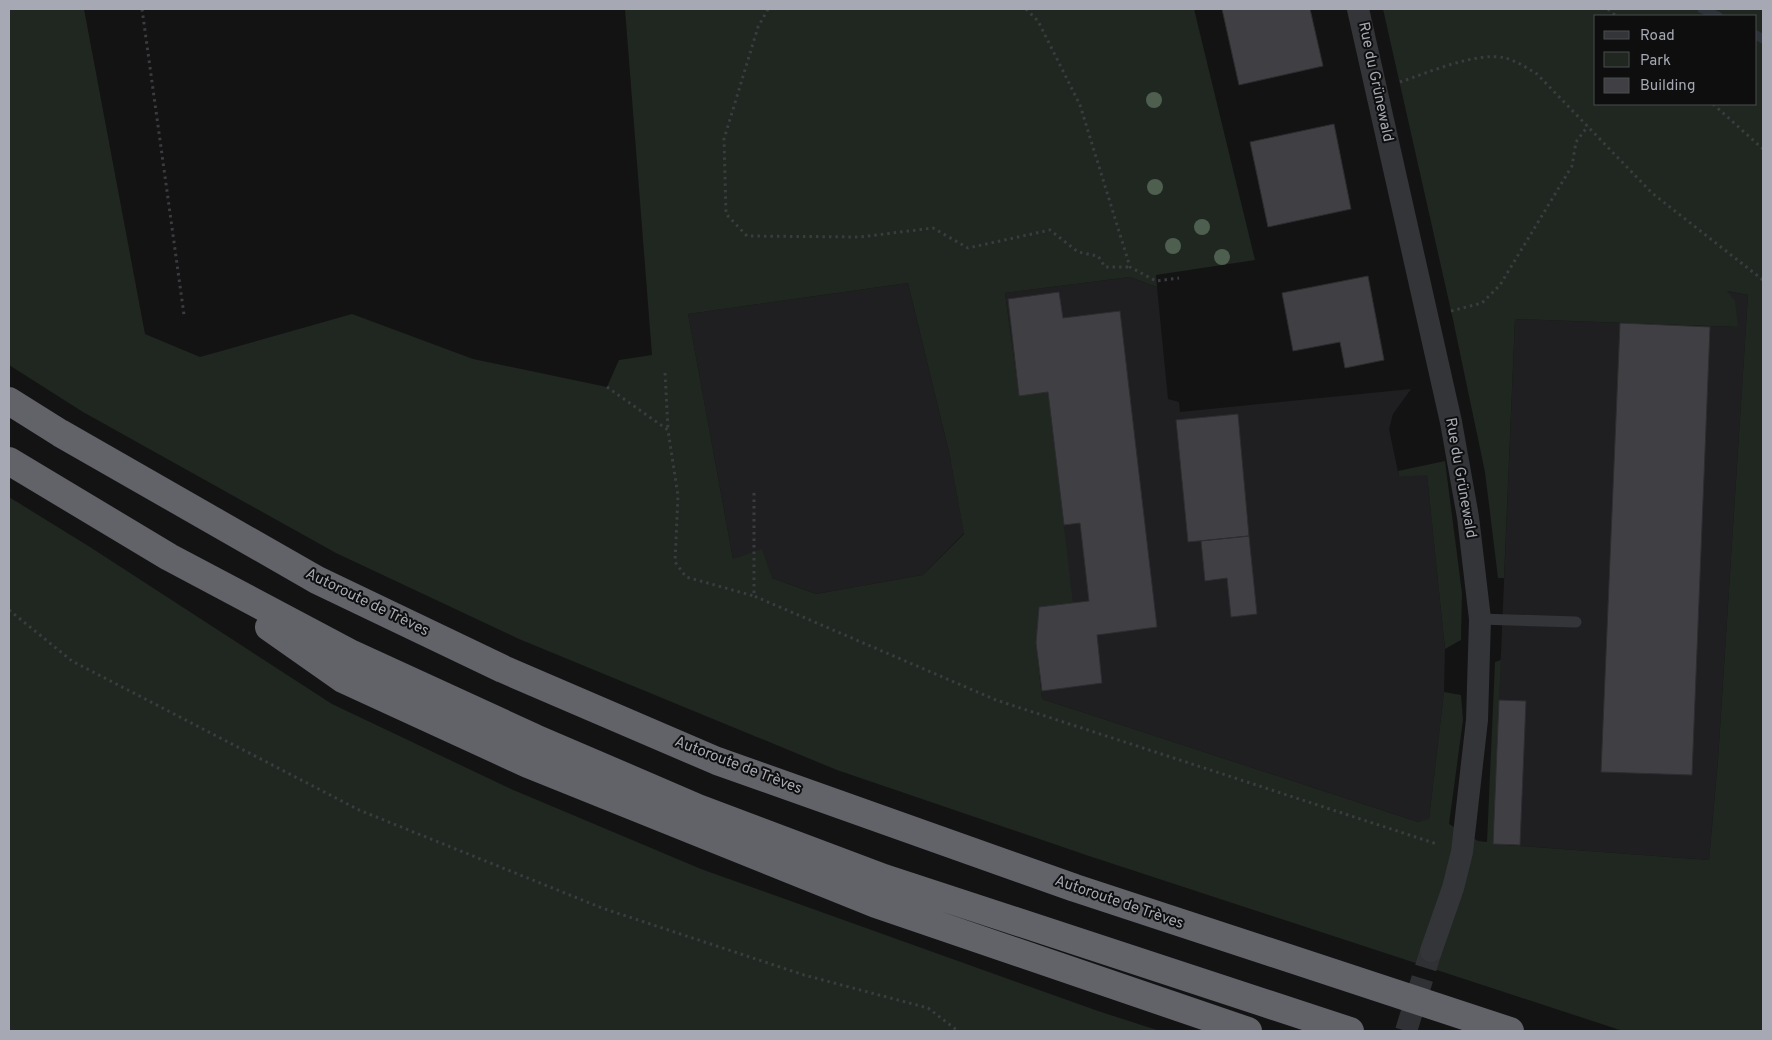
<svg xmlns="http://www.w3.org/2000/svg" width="1772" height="1040" font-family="Overpass,sans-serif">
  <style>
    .built { fill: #1f1f21 }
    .green { fill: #1f2720; fill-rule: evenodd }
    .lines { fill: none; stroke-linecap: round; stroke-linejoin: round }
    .stream { stroke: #2c3339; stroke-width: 9 }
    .building { fill: #404044; stroke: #2d2d30 }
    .minor-tunnel { stroke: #303134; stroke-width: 22; stroke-dasharray: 22 11; stroke-linecap: butt }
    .path { stroke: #3a3c40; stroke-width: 3; stroke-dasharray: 2.5 4; stroke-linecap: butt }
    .service { stroke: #343539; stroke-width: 11 }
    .minor { stroke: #343539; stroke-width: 22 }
    .motorway { stroke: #616369; stroke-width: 28 }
    .tree { fill: #4e5f50 }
    .labels { text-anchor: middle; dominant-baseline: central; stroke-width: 4; stroke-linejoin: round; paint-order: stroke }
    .street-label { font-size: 15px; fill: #a6a9b3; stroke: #0e0e0f }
  </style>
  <rect width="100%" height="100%" fill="#131314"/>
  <path class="built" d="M1130 277 1157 287 1168 399 1179 402 1180 412 1411 389 1393 414 1389 429 1399 477 1427 474 1445 649 1444 692 1429 820 1418 822 1042 699 1036 643 1039 607 1073 603 1019 396 1005 293Z
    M908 283 949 452 964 533 923 575 816 594 772 578 733 559 688 314Z
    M1726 291 1748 295 1718 760 1709 860 1493 844 1515 319 1738 327Z"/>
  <path class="green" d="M9 9H84L145 334 200 357 352 314 473 359 607 387 619 360 652 355 625 9H1194L1255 260 1156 275 1157 287 1130 277 1005 293 1019 395 1048 392 1073 603 1039 608 1036 643 1042 699 1418 822 1429 819 1444 692 1461 695 1463 720 1449 824 1478 841 1487 842 1495 662 1501 660 1493 844 1709 860 1718 760 1748 295 1727 291 1735 301 1738 327 1515 319 1504 578H1498L1485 472 1452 315 1383 9H1763V1031H1623L1086 855 837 770 519 639 336 553 83 412 9 365ZM1596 16H1756V104H1596ZM908 283 949 452 964 534 923 575 816 594 772 578 762 549 733 559 688 314Z
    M1445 461 1462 593 1461 640 1445 649 1427 475 1399 477 1398 471Z
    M9 497 90 547 332 704 511 789 701 869 1098 1011 1160 1031H9Z"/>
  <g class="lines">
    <path class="stream" d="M1702 9 1718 16
      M1756 35 1763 39"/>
  </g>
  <path class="building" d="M1222 9H1310L1323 66 1239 85Z
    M1334 124 1351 209 1268 227 1250 142Z
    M1368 276 1384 360 1345 368 1340 342 1293 351 1282 293Z
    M1059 292 1063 318 1120 311 1157 627 1097 635 1102 683 1042 691 1036 643 1039 607 1089 601 1080 523 1064 525 1048 392 1019 396 1008 299Z
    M1620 323 1710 327 1692 775 1601 772Z
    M1238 414 1249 536 1188 542 1176 420Z
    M1249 536 1257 614 1231 617 1227 578 1205 581 1201 541Z
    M1499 700 1526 701 1520 845 1493 844Z"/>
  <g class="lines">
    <path class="minor-tunnel" d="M1406 1031 1431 951"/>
    <path class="path" d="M142 9 184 315
      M768 9 758 27 724 139 726 214 747 236 860 237 933 228 968 248 1050 230 1078 252 1098 256 1105 267H1130
      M1026 9 1038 21 1080 105 1130 267 1156 281 1179 278
      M1608 9 1616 16
      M1400 82C1427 73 1478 51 1505 58 1517 61 1527 68 1537 74L1652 193 1763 280
      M1713 104 1763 149
      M1451 311 1482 303 1500 285 1572 166 1576 142 1588 126
      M665 373 668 429
      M607 387 668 430 678 496 675 562 686 577 754 596
      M754 493V596L996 700 1437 844
      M9 610 72 661 359 810 602 908 804 975 928 1008 958 1031"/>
    <path class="service" d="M1480 619 1576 622"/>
    <path class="minor" d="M1358 9 1451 422 1468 517 1480 619 1477 720 1462 852 1453 888 1431 951"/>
    <path class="motorway" d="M9 401 60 433 317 580 503 669 717 761 1075 888 1510 1031
      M9 461 169 557 352 654 535 738 698 808 884 878 1350 1031
      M269 627 343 679 528 764 876 904 1248 1031"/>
  </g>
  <g class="tree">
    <circle cx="1154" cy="100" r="8"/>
    <circle cx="1155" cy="187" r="8"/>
    <circle cx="1202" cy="227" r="8"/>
    <circle cx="1173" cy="246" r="8"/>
    <circle cx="1222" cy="257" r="8"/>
  </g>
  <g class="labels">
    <g class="street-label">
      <text transform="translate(1375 82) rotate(78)">Rue du Grünewald</text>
      <text transform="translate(1460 478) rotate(80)">Rue du Grünewald</text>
      <text transform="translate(367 603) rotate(26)">Autoroute de Trèves</text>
      <text transform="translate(738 766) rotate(21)">Autoroute de Trèves</text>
      <text transform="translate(1119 903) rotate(19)">Autoroute de Trèves</text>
    </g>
  </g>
  <rect width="1772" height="1040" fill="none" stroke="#a6a9b3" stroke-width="20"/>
  <rect x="1594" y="15" width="162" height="90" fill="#0e0e0f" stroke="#4b4c51"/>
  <rect x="1604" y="31" width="25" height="8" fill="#343539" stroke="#4b4c51"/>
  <text x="1640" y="40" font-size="15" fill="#a6a9b3">Road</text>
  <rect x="1604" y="52" width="25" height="15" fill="#1f2720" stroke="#4b4c51"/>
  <text x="1640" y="65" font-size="15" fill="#a6a9b3">Park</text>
  <rect x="1604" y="78" width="25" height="15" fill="#404044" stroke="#4b4c51"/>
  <text x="1640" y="90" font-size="15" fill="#a6a9b3">Building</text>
</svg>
